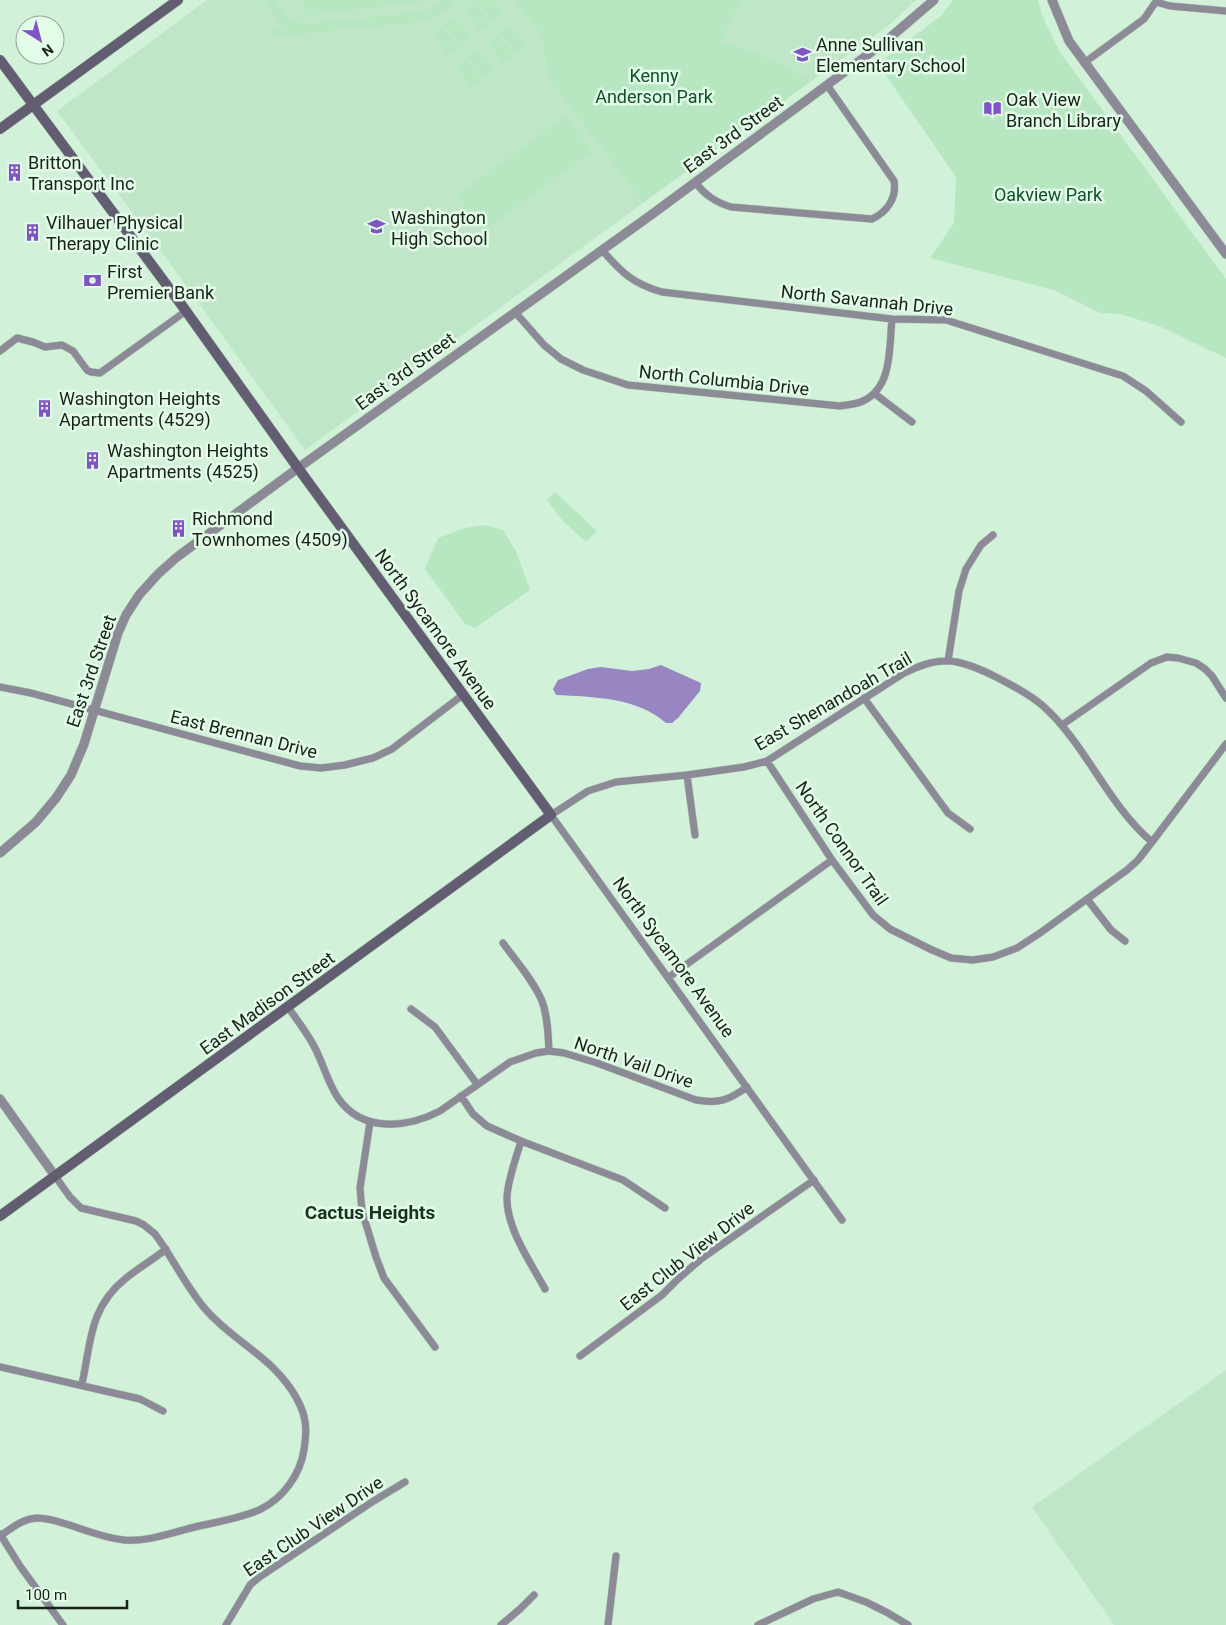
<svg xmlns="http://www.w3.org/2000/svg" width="1226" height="1625" font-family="Roboto,sans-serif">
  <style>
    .built { fill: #c0e6c8 }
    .green { fill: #b6e7c1 }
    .water { fill: #9786c1 }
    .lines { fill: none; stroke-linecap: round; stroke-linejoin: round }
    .minor-casing { stroke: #b0cdb6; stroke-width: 8 }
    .tertiary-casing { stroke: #b0cdb6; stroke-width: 10 }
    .secondary-casing { stroke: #b0cdb6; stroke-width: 11 }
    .minor { stroke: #8d8a98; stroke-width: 7 }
    .tertiary { stroke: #8d8a98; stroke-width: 9 }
    .secondary { stroke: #635d72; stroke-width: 10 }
    .labels { text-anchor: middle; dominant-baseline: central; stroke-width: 5; stroke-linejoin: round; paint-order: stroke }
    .poi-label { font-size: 18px; fill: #17231a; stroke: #e3fde9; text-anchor: start }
    .park-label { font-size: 18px; fill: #0e5229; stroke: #e3fde9 }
    .street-label { font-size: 18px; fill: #17231a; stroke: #e3fde9 }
    .neighbourhood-label { font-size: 19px; font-weight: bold; fill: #17321f; stroke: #e3fde9 }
  </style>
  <rect width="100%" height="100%" fill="#d1f2d8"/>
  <path class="built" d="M207 0H513L540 33 549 80 643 203 305 450 161 251 57 111Z
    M741 0H916L889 25 810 82 802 75 787 66 722 41Z
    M1226 1370V1625H1114L1032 1507Z"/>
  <path class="green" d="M266 0H276C282 15 292 22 308 24L422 12 434 7 443 0H454C446 12 435 18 421 22L275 37 274 27 283 26 271 12Z
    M303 0H425V1L305 16Z
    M479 0H492L503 15 493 22 478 1Z
    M513 0H741L722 41C750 53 788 61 810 82L643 203 549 80 540 33Z
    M953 0H1038L1042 15 1060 52 1226 279V358L1159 326 1120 314 1100 313 1054 290 930 258 954 223 956 177 878 64 942 15Z
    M475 3 490 24 480 31 465 10Z
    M455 17 470 38 461 45 445 24Z
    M511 26 526 47 517 54 501 33Z
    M442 27 458 48 448 55 433 34Z
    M498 36 514 56 504 64 489 43Z
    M479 50 494 70 484 78 469 57Z
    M466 59 481 80 471 87 456 66Z
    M566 116 592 152 483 231 457 195Z
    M555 492 597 531 586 542 562 520 547 500Z
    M486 525 503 530 516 551 530 590 475 628 465 624 425 569 438 538 465 528Z"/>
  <path class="water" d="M661 665 701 683 700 691 678 718 672 723H666C637 697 593 697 556 695L553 689 558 680 588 669 601 667 632 671 649 669Z"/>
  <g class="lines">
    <defs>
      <path id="minor" d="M1156 2 1170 6 1226 11
        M1084 63 1144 19 1157 0
        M695 182C705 195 715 202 731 207L872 219C887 212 897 198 894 181L827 85
        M602 250C621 272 633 284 662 292L892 319 946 320 1123 376 1146 391 1181 422
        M515 312 544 345 561 359 583 370 628 385 840 406C847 405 857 404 863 401 893 387 889 347 892 319
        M0 351 17 338 33 342 45 347 62 345 73 351 87 370 91 372 100 373 186 311
        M875 394 912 422
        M948 661 959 591 966 569 981 545 993 535
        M0 687 31 693 300 766 321 768 345 765 373 758 392 749 464 694
        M864 698 948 813 970 829
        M1062 725 1151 663 1167 657 1178 658 1196 663 1205 669 1212 676 1226 698
        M767 761 832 860 873 915 890 929 930 949 951 958 973 960 993 957 1017 948 1040 933 1127 870 1138 860 1152 842 1226 744
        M687 775 695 835
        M1087 899 1111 930 1125 941
        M503 943C516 961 533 980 542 1001 548 1017 548 1035 549 1051
        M669 977 832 860
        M288 1007C297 1020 307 1033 314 1046 323 1063 328 1083 338 1098 362 1133 407 1128 440 1111L510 1062 536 1053 549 1051 564 1053 597 1063 696 1100C719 1104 729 1100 747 1087
        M411 1009 435 1027 477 1084
        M461 1096 473 1114 487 1126 521 1141 623 1180 665 1208
        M370 1122 360 1188 362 1211 376 1257 384 1278 435 1347
        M521 1141C516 1159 508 1178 507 1197 506 1228 531 1263 545 1289
        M842 1220 551 815 588 791 616 782 687 775 744 767 767 761 904 673C917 667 933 660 948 661 962 661 985 671 998 678 1013 686 1030 694 1043 706 1086 744 1107 804 1152 842
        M580 1356 662 1295 679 1278 701 1259 814 1180
        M0 1367 140 1399 163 1411
        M82 1384C91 1343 89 1308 125 1279 138 1268 153 1260 166 1249
        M0 1534 20 1566 63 1625
        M0 1536C12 1528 22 1519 37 1518 46 1518 57 1521 66 1524 85 1530 104 1538 124 1540 147 1542 170 1533 191 1528 214 1522 240 1519 261 1509 283 1498 300 1475 304 1450 307 1431 307 1417 297 1399 275 1358 235 1343 206 1310 186 1287 173 1258 155 1234L144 1225 136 1221 81 1208 70 1197 55 1176
        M226 1625 250 1585 258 1578 372 1502 405 1482
        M501 1625 520 1609 534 1595
        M608 1625 616 1556
        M758 1625 813 1599 838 1592 866 1602 888 1613 908 1625"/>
      <path id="tertiary" d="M1052 0 1069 41 1226 254
        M0 853 36 822 56 798 71 775 84 744 118 633 126 615 139 595 158 574 177 557 298 468 651 215 827 85 886 41 934 0
        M0 1099 55 1176"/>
      <path id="secondary" d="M0 60 186 311 298 468 551 815 0 1216
        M0 129 178 0"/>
    </defs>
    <use href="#minor" class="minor-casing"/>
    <use href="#tertiary" class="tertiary-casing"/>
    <use href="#secondary" class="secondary-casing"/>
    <use href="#minor" class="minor"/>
    <use href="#tertiary" class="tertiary"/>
    <use href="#secondary" class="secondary"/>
  </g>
  <defs>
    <symbol id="school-bare" viewBox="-9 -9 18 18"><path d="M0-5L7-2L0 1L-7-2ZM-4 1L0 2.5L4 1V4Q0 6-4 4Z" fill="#8053cc" stroke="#e3fde9" stroke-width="2.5" paint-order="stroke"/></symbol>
    <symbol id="library-bare" viewBox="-9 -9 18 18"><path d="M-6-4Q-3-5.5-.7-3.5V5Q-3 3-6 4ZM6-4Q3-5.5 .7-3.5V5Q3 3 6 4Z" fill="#8053cc" stroke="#e3fde9" stroke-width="2.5" paint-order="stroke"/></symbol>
    <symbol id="building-bare" viewBox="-9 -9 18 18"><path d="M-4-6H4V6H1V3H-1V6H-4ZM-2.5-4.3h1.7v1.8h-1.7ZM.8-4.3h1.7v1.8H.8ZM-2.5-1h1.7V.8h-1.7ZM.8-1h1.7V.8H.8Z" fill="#8053cc" stroke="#e3fde9" stroke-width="2.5" paint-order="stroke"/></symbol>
    <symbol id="bank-bare" viewBox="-9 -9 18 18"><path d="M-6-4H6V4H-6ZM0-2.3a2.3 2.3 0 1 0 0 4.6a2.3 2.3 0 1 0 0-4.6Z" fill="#8053cc" stroke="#e3fde9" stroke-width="2.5" paint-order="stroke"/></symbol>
  </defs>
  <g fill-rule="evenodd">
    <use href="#school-bare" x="790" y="42" width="25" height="25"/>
    <use href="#library-bare" x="980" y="96" width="25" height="25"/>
    <use href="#building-bare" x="2" y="160" width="25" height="25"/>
    <use href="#school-bare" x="364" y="214" width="25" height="25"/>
    <use href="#building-bare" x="20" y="220" width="25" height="25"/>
    <use href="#bank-bare" x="80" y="268" width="25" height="25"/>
    <use href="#building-bare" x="32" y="396" width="25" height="25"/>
    <use href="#building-bare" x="80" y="448" width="25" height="25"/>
    <use href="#building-bare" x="166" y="516" width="25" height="25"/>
  </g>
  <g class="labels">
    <g class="poi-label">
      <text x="816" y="44">Anne Sullivan<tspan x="816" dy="21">Elementary School</tspan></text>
      <text x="1006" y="99">Oak View<tspan x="1006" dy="21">Branch Library</tspan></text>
      <text x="28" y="162">Britton<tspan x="28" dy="21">Transport Inc</tspan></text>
      <text x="391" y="217">Washington<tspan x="391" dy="21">High School</tspan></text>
      <text x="46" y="222">Vilhauer Physical<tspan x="46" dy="21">Therapy Clinic</tspan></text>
      <text x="107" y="271">First<tspan x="107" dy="21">Premier Bank</tspan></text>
      <text x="59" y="398">Washington Heights<tspan x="59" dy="21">Apartments (4529)</tspan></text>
      <text x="107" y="450">Washington Heights<tspan x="107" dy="21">Apartments (4525)</tspan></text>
      <text x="192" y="518">Richmond<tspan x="192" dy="21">Townhomes (4509)</tspan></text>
    </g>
    <g class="park-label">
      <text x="654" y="75">Kenny<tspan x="654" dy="21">Anderson Park</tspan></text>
      <text x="1048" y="194">Oakview Park</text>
    </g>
    <g class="street-label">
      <text transform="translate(733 134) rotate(-36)">East 3rd Street</text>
      <text transform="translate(867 300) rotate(6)">North Savannah Drive</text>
      <text transform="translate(405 371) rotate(-36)">East 3rd Street</text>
      <text transform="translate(724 380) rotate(6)">North Columbia Drive</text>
      <text transform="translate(436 629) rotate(54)">North Sycamore Avenue</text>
      <text transform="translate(91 671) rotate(-71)">East 3rd Street</text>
      <text transform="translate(833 701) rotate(-30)">East Shenandoah Trail</text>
      <text transform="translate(244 734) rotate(14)">East Brennan Drive</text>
      <text transform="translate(842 843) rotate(55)">North Connor Trail</text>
      <text transform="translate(674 957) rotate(54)">North Sycamore Avenue</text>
      <text transform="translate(267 1003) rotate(-36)">East Madison Street</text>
      <text transform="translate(634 1062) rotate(19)">North Vail Drive</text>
      <text transform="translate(687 1256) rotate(-38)">East Club View Drive</text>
      <text transform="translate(313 1526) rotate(-34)">East Club View Drive</text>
    </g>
    <g class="neighbourhood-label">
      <text x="370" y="1212">Cactus Heights</text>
    </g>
  </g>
  <g transform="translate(40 40) rotate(144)"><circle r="24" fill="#e3fde9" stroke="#91a696"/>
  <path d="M0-4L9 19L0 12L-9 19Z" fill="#8053cc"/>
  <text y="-8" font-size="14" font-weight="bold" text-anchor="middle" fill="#17231a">N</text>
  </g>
  <path d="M18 1600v8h109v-8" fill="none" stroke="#17231a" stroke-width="2.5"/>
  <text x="25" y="1600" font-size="15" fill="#17231a" stroke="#e3fde9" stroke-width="4" paint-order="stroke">100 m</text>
</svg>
